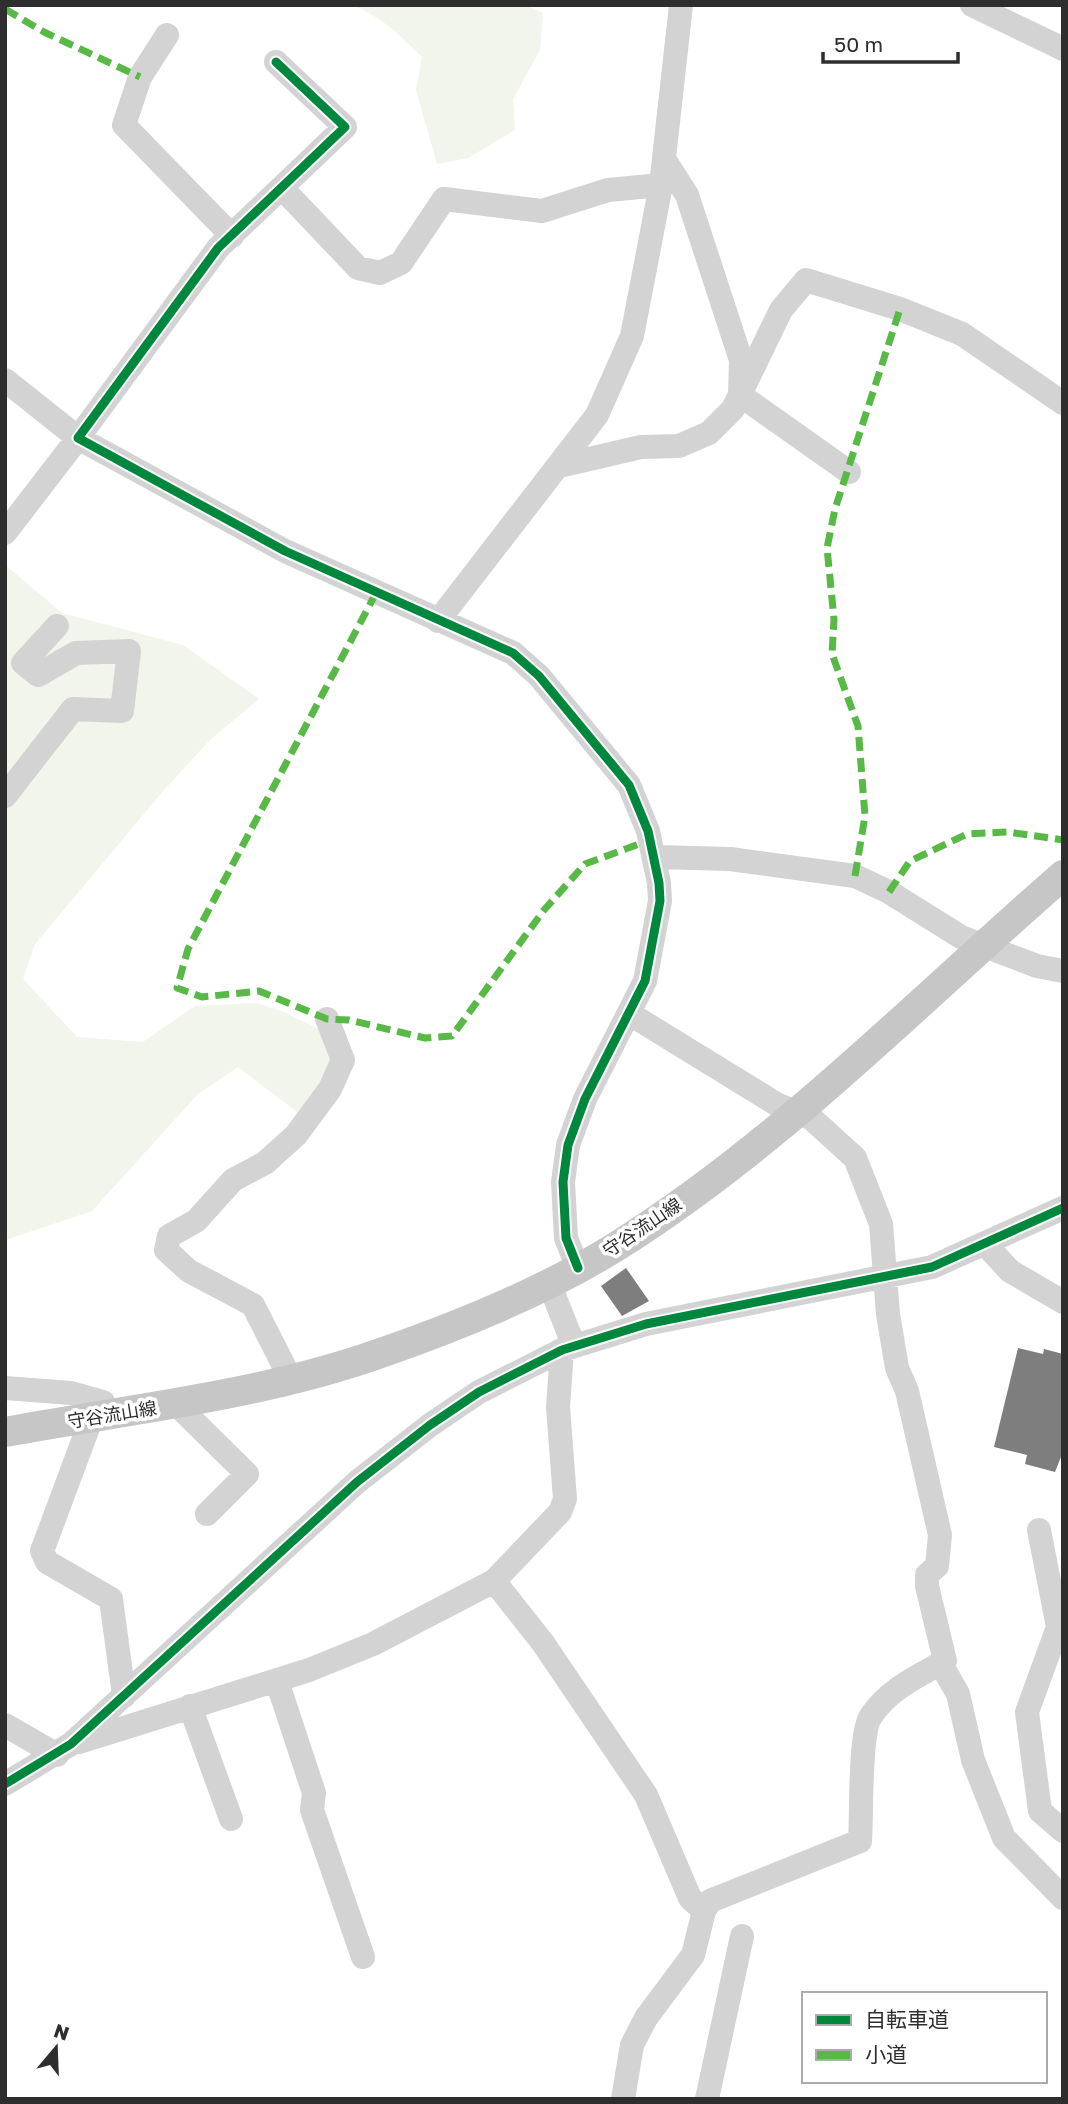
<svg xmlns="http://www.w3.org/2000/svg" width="1068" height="2104" font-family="'Golos Text','Noto Sans JP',sans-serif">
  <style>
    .green { fill: #f1f5eb }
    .building { fill: #7e7e7e }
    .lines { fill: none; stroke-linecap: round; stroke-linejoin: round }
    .minor { stroke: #d3d3d3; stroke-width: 24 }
    .major { stroke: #c6c6c6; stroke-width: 30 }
    .quiet { stroke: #58b947; stroke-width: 7; stroke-dasharray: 14 7; stroke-linecap: butt }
    .cycleway-casing { stroke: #fff; stroke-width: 13 }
    .cycleway { stroke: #00873e; stroke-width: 9 }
    .labels { text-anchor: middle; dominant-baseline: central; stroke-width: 7; stroke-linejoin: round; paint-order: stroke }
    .street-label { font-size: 18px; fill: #2e2e2e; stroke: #fff }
  </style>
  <rect width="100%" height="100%" fill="#fff"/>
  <path class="green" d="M351 5H525L543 13 540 50 513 99 515 130 468 158 437 164 416 90 422 57C401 36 380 15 351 5Z
    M5 565 62 613 183 645 259 699 211 739 164 790 35 944 23 979 77 1037 143 1042 195 1006 257 1003 284 1012 321 1030 332 1057 316 1094 297 1112 238 1067 198 1094 92 1211 5 1240Z"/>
  <path class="building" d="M626 1268 649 1301 622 1316 601 1286Z
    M1018 1348 1043 1354 1044 1349 1063 1354V1452L1055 1472 1025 1464 1027 1455 994 1447Z"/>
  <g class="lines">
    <path class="minor" d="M972 5 1063 49
      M167 35 140 77 124 125 232 236
      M276 62 345 127 218 248 78 438 285 551 513 653 539 676 629 785 648 831 659 883 660 901 645 981 585 1099 568 1145 563 1182 566 1238 578 1268
      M664 159 687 195 741 360 740 395 849 472
      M283 189 358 268 380 273 401 263 444 199 542 211 608 190 661 185
      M5 380 78 438 5 533
      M559 466 641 447 679 446 709 433 733 409 781 310 806 280 900 309 962 334 1063 403
      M438 621 597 415 632 336 661 185 681 5
      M5 796 73 709 122 711 129 651 76 653 38 675 23 663 57 626
      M656 857 730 859 855 876 889 892 961 937 1037 966 1063 971
      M630 1014 778 1105 811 1118 855 1158 881 1224 888 1314 897 1368 907 1391 940 1535 937 1566 927 1575V1586L945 1661C918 1676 889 1689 871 1716 859 1733 862 1815 860 1841L710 1901 704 1911
      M986 1245 1010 1271 1063 1302
      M549 1283 574 1346
      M289 1380 284 1366 253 1305 189 1271 166 1250 169 1236 196 1221 233 1180 265 1163 296 1135 330 1089 343 1060 327 1019
      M5 1388 71 1393 103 1402 105 1415
      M175 1403 247 1474 207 1514
      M92 1417 42 1551 47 1562 111 1599 124 1696
      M1039 1530 1058 1627
      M494 1581 543 1643 646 1795 690 1898 704 1911 693 1955 646 2018 632 2045 623 2099
      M1063 1628 1058 1627 1027 1712 1040 1811 1063 1831
      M941 1664 958 1694 973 1760 1004 1838 1063 1898
      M277 1681 314 1793 312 1810 363 1957
      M190 1706 231 1819
      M5 1725 57 1755
      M79 1742 309 1670 373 1644 494 1581 560 1512 565 1499 558 1407 562 1350
      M5 1784 71 1744 357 1482 430 1425 479 1392 562 1350 646 1324 932 1267 1063 1208
      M707 2099 742 1936"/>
    <path class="major" d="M5 1432C130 1409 258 1396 378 1354 459 1326 541 1293 614 1248 779 1145 917 1002 1063 875"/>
    <path class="quiet" d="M5 9 44 32 140 77
      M376 593 188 949 177 988 202 997 259 991 327 1019 349 1020 425 1038 452 1036 544 910 585 864 650 840
      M855 876 865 816 858 726 832 654 834 619 827 548 835 509 900 309
      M889 892 910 861 967 834 1008 832 1063 840"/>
    <defs>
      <path id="cycleway" d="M276 62 345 127 218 248 78 438 285 551 513 653 539 676 629 785 648 831 659 883 660 901 645 981 585 1099 568 1145 563 1182 566 1238 578 1268
        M5 1784 71 1744 357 1482 430 1425 479 1392 562 1350 646 1324 932 1267 1063 1208"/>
    </defs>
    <use href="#cycleway" class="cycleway-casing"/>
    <use href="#cycleway" class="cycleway"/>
  </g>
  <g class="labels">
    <g class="street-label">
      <text transform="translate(642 1227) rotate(-34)">守谷流山線</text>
      <text transform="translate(112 1414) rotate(-9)">守谷流山線</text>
    </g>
  </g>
  <rect width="1068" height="2104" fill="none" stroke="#2e2e2e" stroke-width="14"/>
  <rect x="802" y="1992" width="245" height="91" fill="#ffffff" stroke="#ababab" stroke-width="2"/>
  <rect x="816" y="2015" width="35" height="10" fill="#00873e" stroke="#ababab" stroke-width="2"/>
  <text x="865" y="2027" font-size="21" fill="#2e2e2e">自転車道</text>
  <rect x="816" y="2050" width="35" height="10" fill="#58b947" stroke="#ababab" stroke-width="2"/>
  <text x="865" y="2062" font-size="21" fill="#2e2e2e">小道</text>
  <g transform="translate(56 2048) rotate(19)" stroke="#ffffff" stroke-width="5" paint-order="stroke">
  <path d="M0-5L12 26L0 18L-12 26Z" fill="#2e2e2e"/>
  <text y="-10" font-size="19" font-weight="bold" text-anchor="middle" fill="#2e2e2e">N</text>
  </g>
  <path d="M823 52v10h135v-10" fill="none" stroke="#2e2e2e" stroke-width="3.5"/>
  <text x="834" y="52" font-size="21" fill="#2e2e2e" stroke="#ffffff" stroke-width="5" paint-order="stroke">50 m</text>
</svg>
